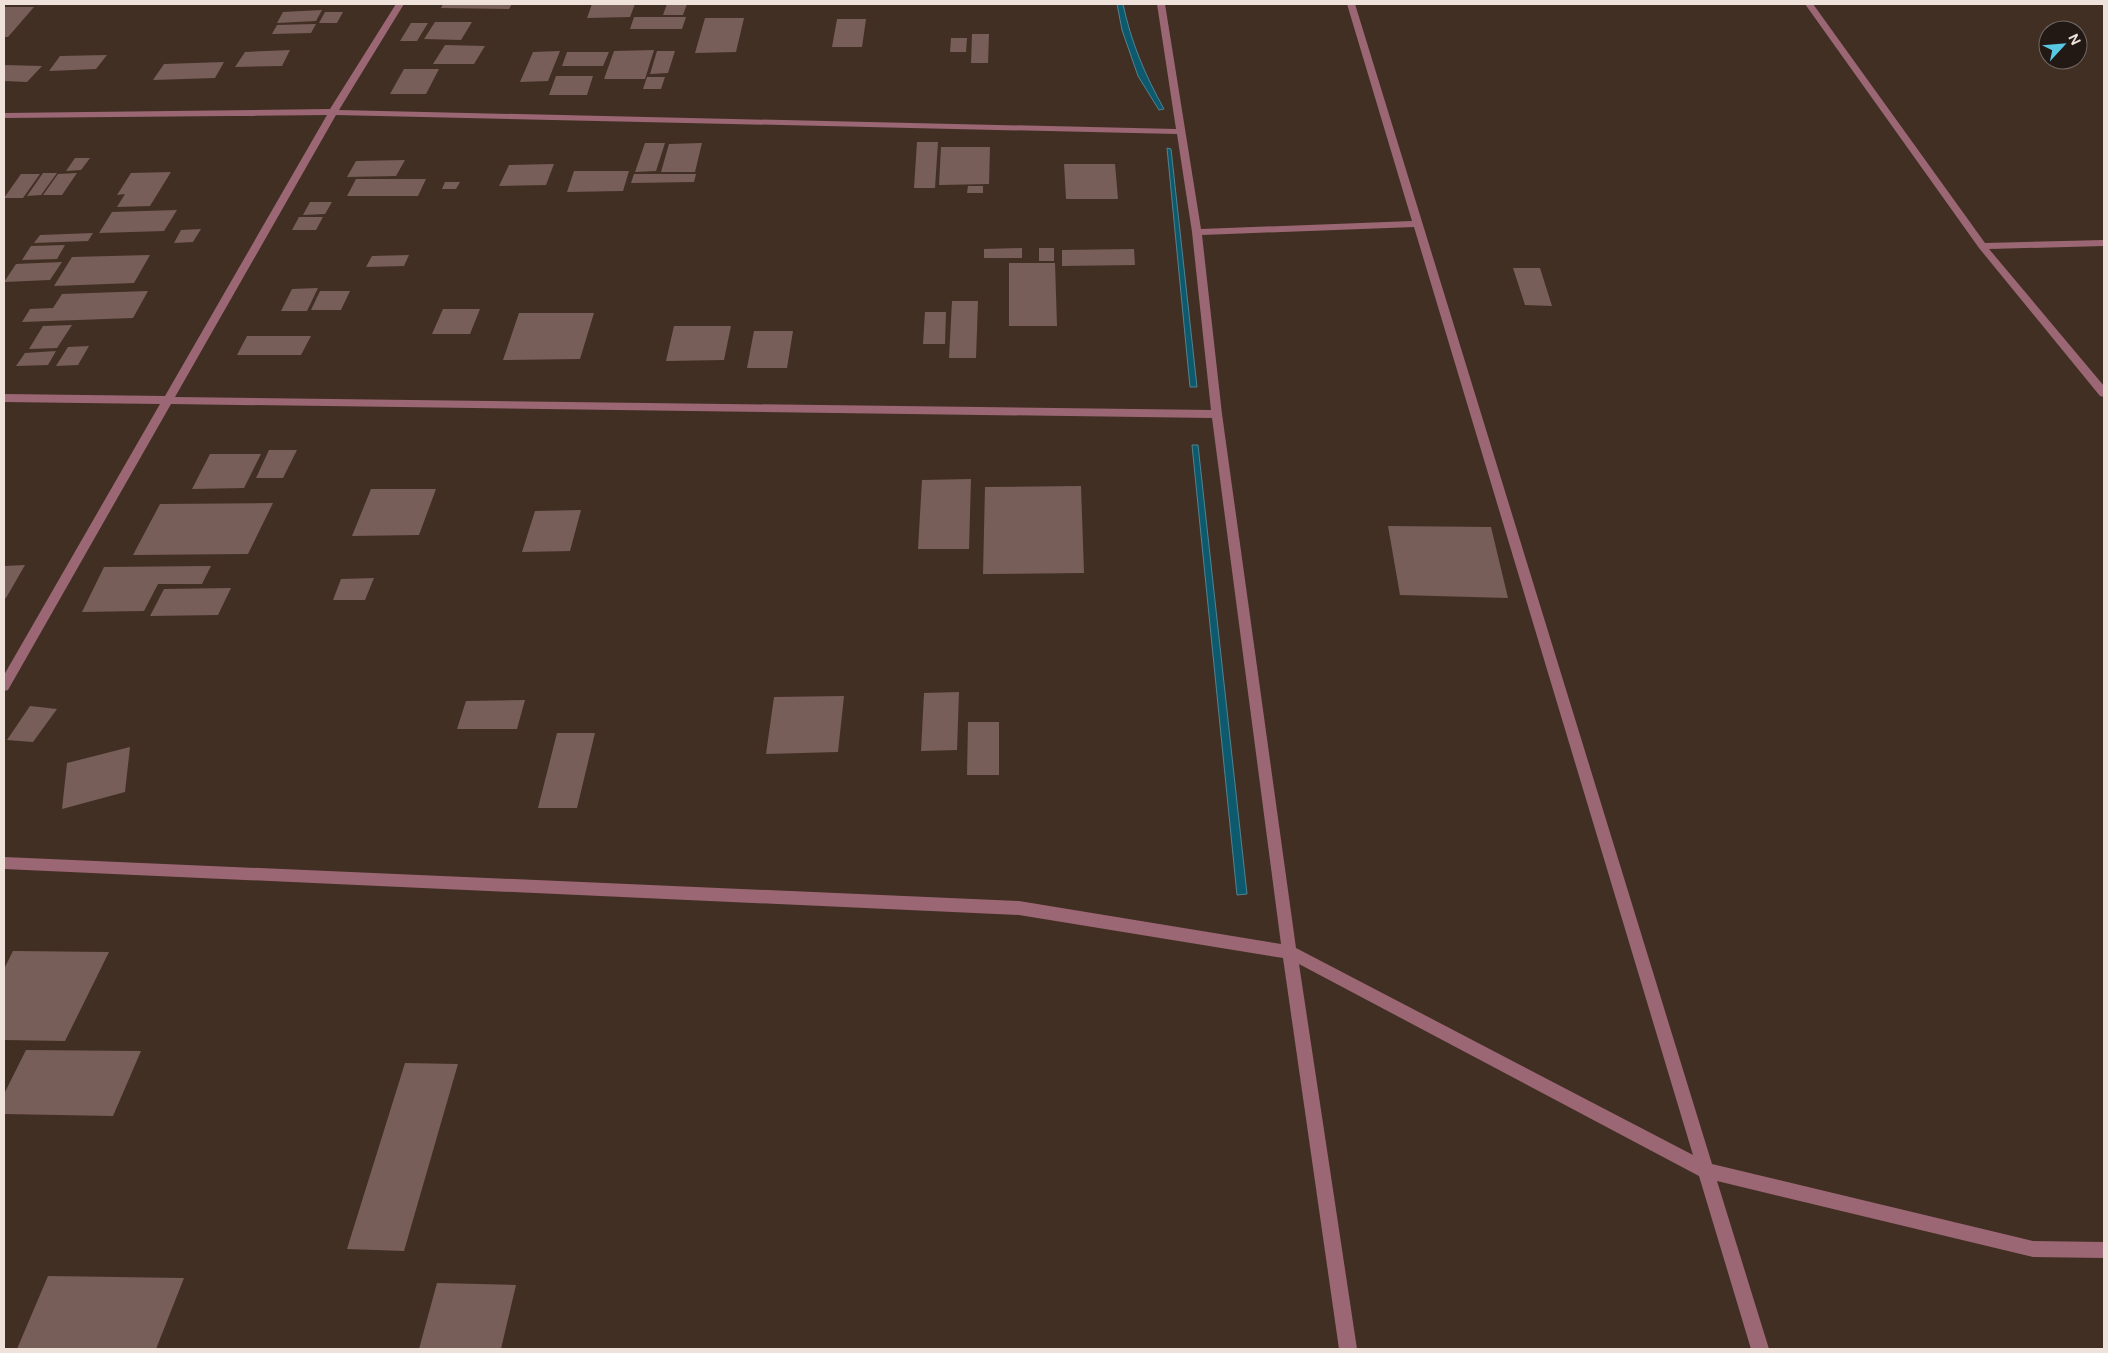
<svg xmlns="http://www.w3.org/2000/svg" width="2108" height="1353" font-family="'DM Sans',sans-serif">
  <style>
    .water { fill: #0d5a6e; stroke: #51838f }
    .building { fill: #775e59 }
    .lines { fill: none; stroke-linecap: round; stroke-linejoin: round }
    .minor { fill: #9c6774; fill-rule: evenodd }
  </style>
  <rect width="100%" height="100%" fill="#422f23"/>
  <path class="water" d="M1117 4H1123C1131 42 1145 75 1164 109L1159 110 1138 76 1122 30Z
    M1167 148 1171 149 1197 387H1190Z
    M1192 445H1198L1247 894 1237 895Z"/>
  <path class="building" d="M443 4H512L509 9 441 8Z
    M592 4H635L630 17 587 18Z
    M667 4H687L683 15H663Z
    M4 7H34L8 37H4Z
    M322 10 316 21 277 23 283 12Z
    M325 12H343L337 23H319Z
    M634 17H686L682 29H630Z
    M705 18H744L736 52 695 53Z
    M837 19H866L862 47H832Z
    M435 22H472L461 40 424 39Z
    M411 23H428L417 41H400Z
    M316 24 311 33 272 34 277 25Z
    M972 34H989L988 63H971Z
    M951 38H967L966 52H950Z
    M445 45 485 46 474 64H433Z
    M290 50 282 66 235 67 245 52Z
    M654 50 645 79H604L614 51Z
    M560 51 548 81 520 82 533 52Z
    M657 51H675L668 73 650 74Z
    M567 52H609L603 66H562Z
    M107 55 96 69 49 71 60 56Z
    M224 62 215 78 153 80 164 64Z
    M4 65 42 66 27 82 4 81Z
    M404 69H439L426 94H390Z
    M556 76H593L587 95H549Z
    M647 77H665L661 89H643Z
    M917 142H938L935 188H914Z
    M645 143H665L656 171 635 172Z
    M702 143 695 172H661L669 144Z
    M941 147H990L989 184 939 185Z
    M75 158H90L81 170 66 171Z
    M405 160 396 176 347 177 356 161Z
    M554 164 546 185 499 186 509 165Z
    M1064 164H1115L1118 199H1066Z
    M574 171H629L623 191 567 192Z
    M171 172 150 206 117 207 125 194 117 195 131 173Z
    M43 173H57L41 195 27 196Z
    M77 173 62 195H43L58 174Z
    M21 174H40L23 198H4Z
    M634 174H696L694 182 631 183Z
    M356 179H426L418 196H347Z
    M445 182H460L456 189H442Z
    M968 186H983V193H967Z
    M310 202H332L325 214 303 215Z
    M177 210 164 231 99 233 112 212Z
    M299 217H323L316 230H292Z
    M201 229 193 242 174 243 181 230Z
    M93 233 88 241 34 243 40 235Z
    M65 245 57 259 22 260 31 246Z
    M1022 248V258H984V249Z
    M1039 248H1054V261H1039Z
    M1134 249 1135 265 1062 266V250Z
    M150 255 134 283 54 286 72 257Z
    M409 255 404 266 366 267 372 256Z
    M62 262 50 280 4 282 16 264Z
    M1009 263H1055L1057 326H1009Z
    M1513 268H1540L1552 306 1525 305Z
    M318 288 307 311H281L292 289Z
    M148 291 133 318 22 322 30 309 53 308 62 294Z
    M320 291H350L341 310H311Z
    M952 301H978L976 358H949Z
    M443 309H480L470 334H432Z
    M925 312H946L945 344H923Z
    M519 313H594L580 359 503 360Z
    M72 325 57 348 29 349 43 326Z
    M674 326H731L724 360 666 361Z
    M754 331H793L787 368H747Z
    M247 336H311L301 355H237Z
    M89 346 78 365 56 366 68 347Z
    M56 351 48 365 16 366 25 353Z
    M269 450H297L283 478H256Z
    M210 454H261L244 488 192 489Z
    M971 479 969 549H918L922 480Z
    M1081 486 1084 573 983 574 985 487Z
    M371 489H436L419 535 352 536Z
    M273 503 248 554 133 555 160 504Z
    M581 510 570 551 522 552 535 511Z
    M1388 526 1491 527 1508 598 1400 595Z
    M25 565 6 598H4V566Z
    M211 566 202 584H158L144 611 82 612 104 567Z
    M374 578 365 600H333L341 579Z
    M231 588 218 615 150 616 164 589Z
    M959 692 957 750 921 751 924 693Z
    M844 696 838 752 766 754 774 697Z
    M525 700 517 729H457L466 701Z
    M30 706 57 709 33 742 7 740Z
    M968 722H999V775H967Z
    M557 733H595L577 808H538Z
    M130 747 125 792 62 809 67 763Z
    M13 951 109 952 65 1041 4 1040V969Z
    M26 1050 141 1051 113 1116 4 1114V1094Z
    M405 1063 458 1064 404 1251 347 1249Z
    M48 1276 184 1278 156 1349H17Z
    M437 1283 516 1285 501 1349H419Z"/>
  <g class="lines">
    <path class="minor" d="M396 4H404L339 110 1176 129 1157 4H1165L1201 229 1412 221 1347 4H1355L1712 1164 2033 1241 2104 1242V1258L2033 1257 1717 1181 1769 1349H1751L1699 1176 1299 964 1357 1349H1339L1283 958 1019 915 4 869V857L1019 901 1281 944 1212 418 171 404 8 690 4 691V675L160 404 4 402V394L165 396 327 115 4 118V113L330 109ZM336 115 1177 134 1192 232 1211 410 175 397ZM1414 227 1693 1155 1296 948 1222 414 1202 235Z
      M1805 4H1813L1985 243 2104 240V246L1989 249 2104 386V397L2100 396 1979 248Z"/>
  </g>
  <rect width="2108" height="1353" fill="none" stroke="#efe2db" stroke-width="10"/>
  <g transform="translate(2063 45) rotate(64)"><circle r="24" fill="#221914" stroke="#746964"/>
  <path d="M0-4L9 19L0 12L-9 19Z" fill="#57c9e2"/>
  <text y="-8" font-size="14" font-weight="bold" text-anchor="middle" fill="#efe2db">N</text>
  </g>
</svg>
